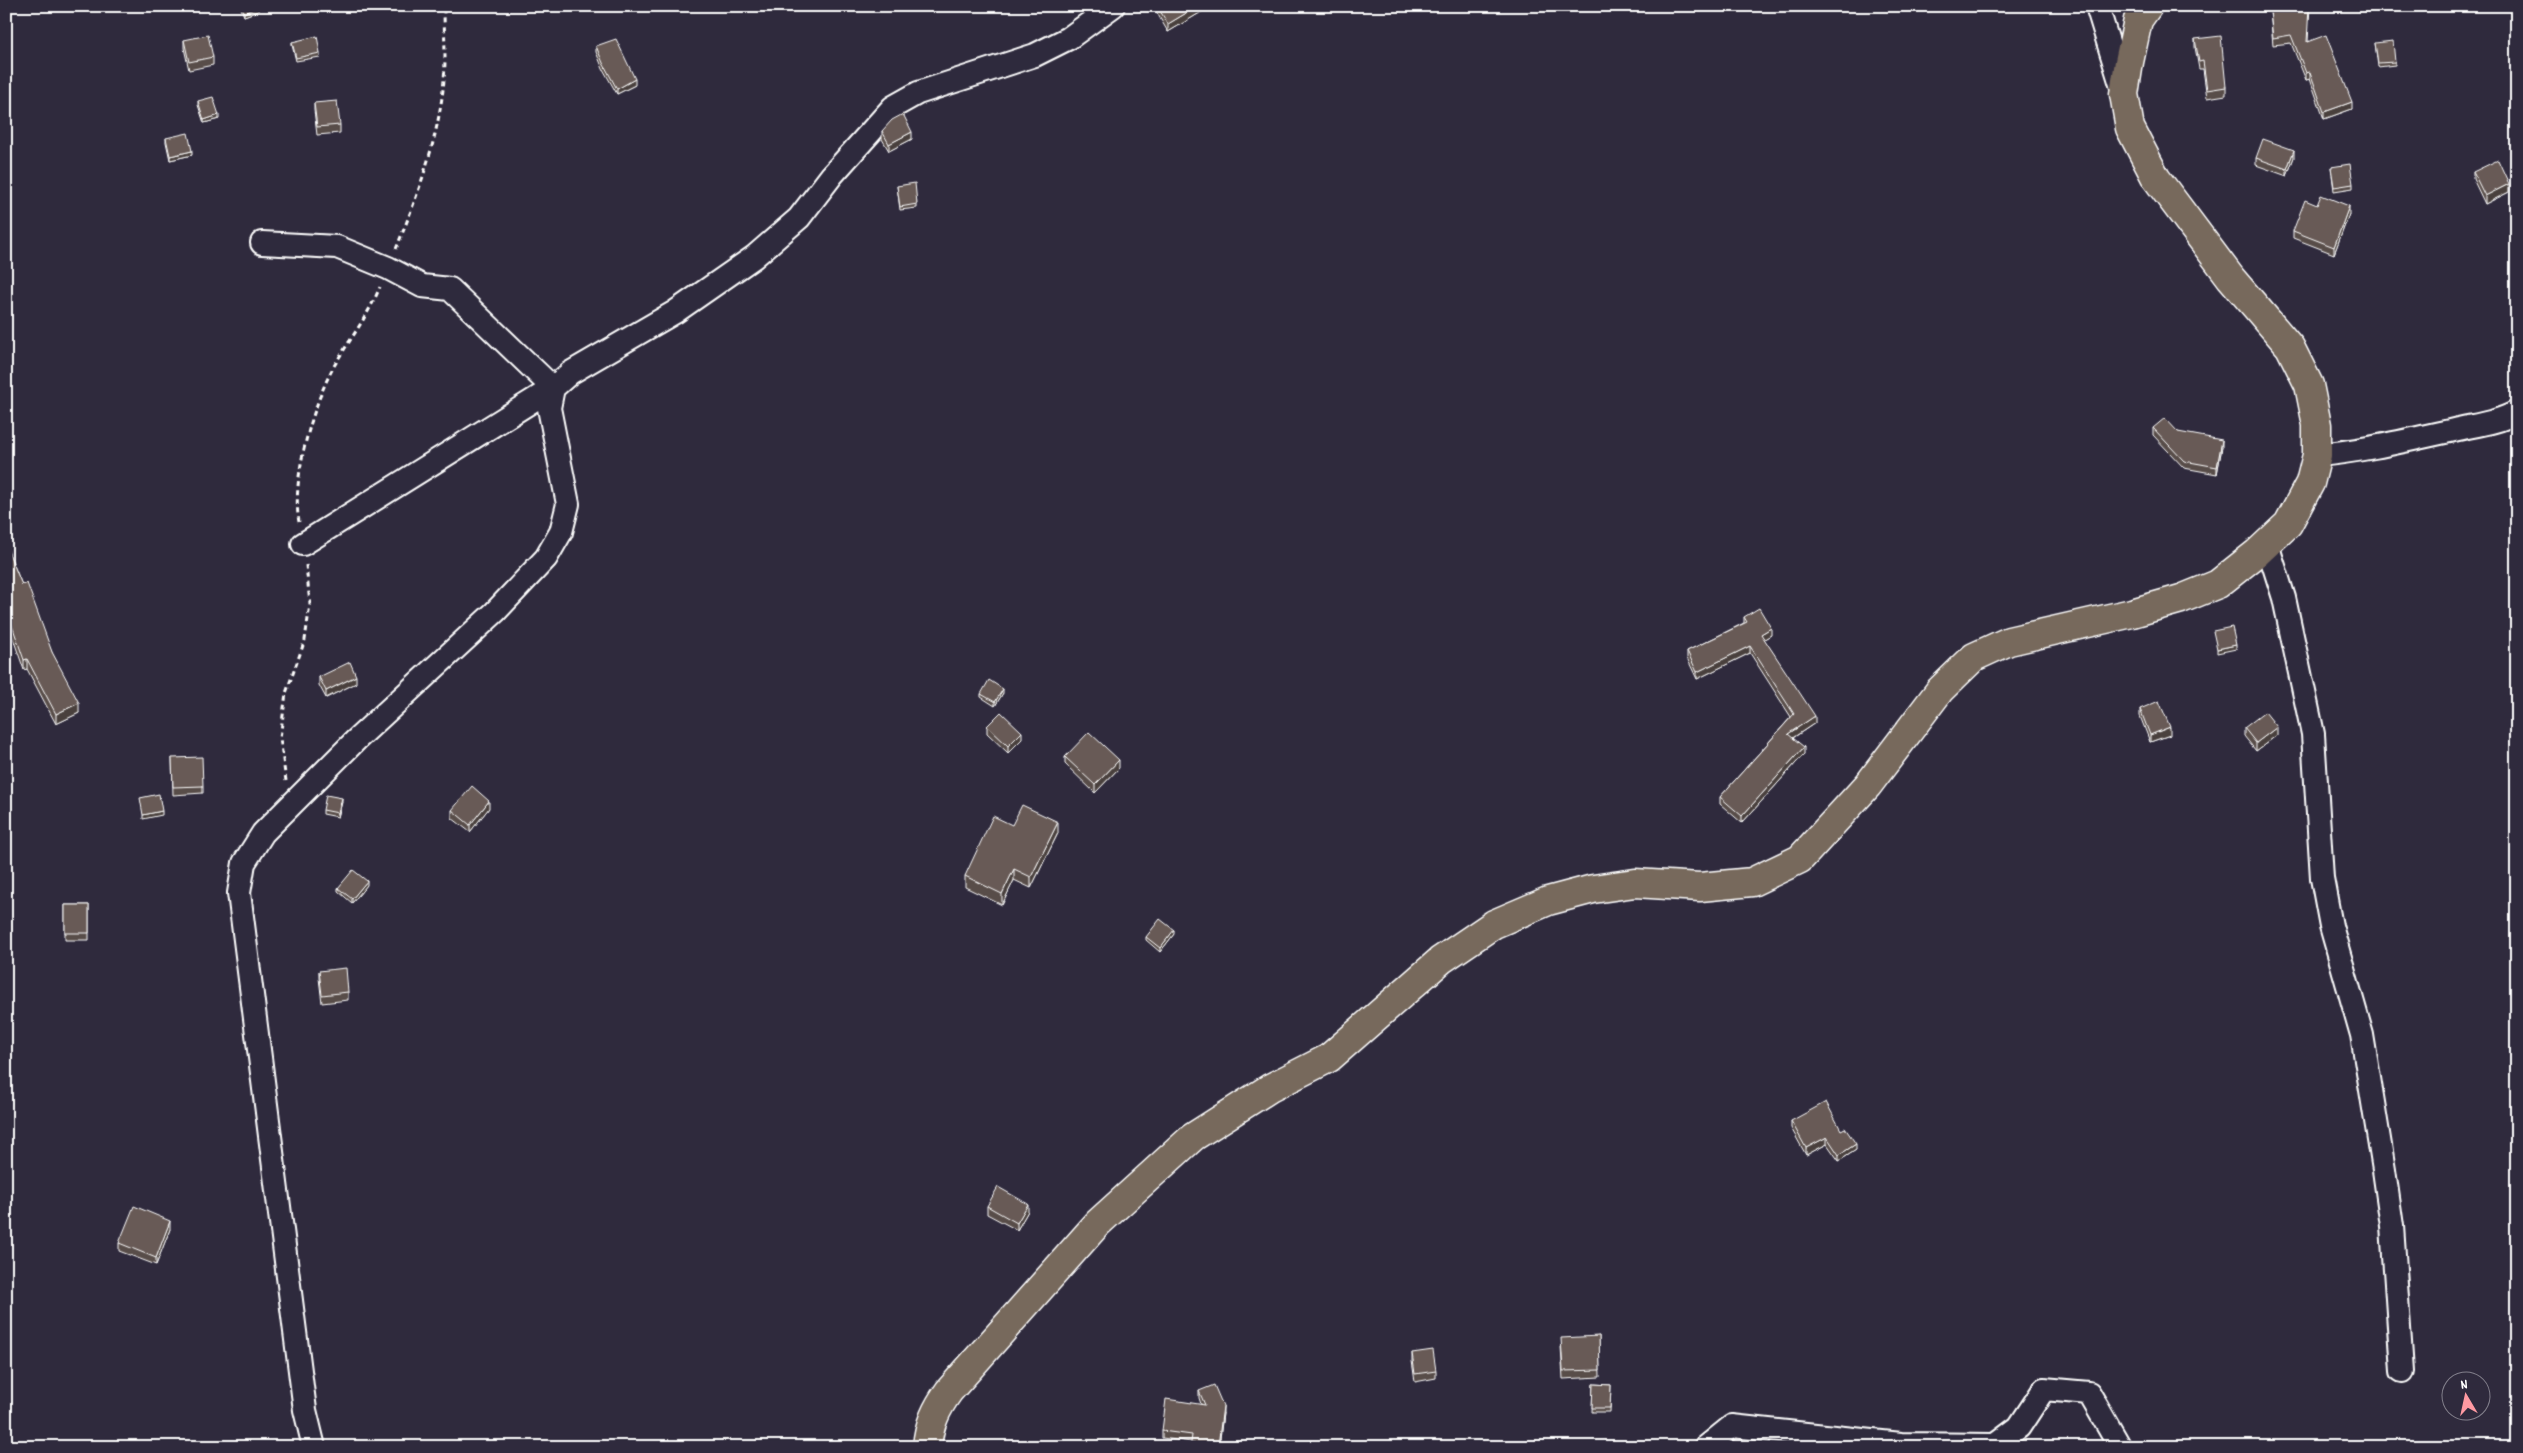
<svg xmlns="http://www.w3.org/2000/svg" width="2523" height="1453" font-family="Dekko,sans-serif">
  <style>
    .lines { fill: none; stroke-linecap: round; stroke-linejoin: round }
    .minor-casing { stroke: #fff; stroke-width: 26 }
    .major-casing { stroke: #fff; stroke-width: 31 }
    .path { stroke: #fff; stroke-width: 3; stroke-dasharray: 5 4; stroke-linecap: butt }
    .minor { stroke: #2f2a3d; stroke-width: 22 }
    .major { stroke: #77695c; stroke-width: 28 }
    .wall { fill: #594d4a; stroke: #fff }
    .shaded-wall { fill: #483f3c; stroke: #fff }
    .building { fill: #675a56; stroke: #fff }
  </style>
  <rect width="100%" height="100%" fill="#2f2a3d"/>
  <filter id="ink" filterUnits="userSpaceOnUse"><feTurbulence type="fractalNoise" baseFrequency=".02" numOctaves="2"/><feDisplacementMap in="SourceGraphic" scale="10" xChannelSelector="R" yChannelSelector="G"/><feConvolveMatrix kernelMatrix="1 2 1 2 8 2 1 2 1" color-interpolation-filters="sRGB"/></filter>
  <g filter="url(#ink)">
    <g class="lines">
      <defs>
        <path id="minor" d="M2097 6 2124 94
          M262 243 337 247 388 268 422 286 450 289 553 388 303 544
          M2317 455C2364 451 2408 440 2454 430 2475 425 2497 423 2517 412
          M2267 544 2284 598 2313 734 2322 878 2331 926 2362 1035 2384 1170 2392 1226 2402 1371
          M314 1447 305 1410 239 893 244 863 263 833 356 740 495 612 546 558 561 532 568 504 549 408 553 388 570 373 675 312 754 257 799 218 832 175 893 107 918 93 1035 55 1069 38 1113 6
          M1706 1447 1732 1426 1901 1444 1995 1445 2019 1427 2044 1389 2089 1393 2120 1447"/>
        <path id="major" d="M927 1447C929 1424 936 1409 949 1391L1098 1223 1193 1137 1270 1088 1329 1058 1441 960 1494 924 1548 901 1593 889 1635 883 1700 887 1752 882 1800 859 1868 785 1940 690 1974 657 2009 641 2132 613 2181 599 2218 584 2257 553 2288 524 2310 483 2317 455V425L2309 385 2290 347 2231 278 2156 178 2130 128 2124 94 2129 62 2138 20 2148 6"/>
      </defs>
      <use href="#minor" class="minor-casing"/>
      <use href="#major" class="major-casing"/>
      <path class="path" d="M396 249C420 190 444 124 445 60 445 42 444 24 444 6
        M299 522C291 479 313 404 334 366 350 339 368 316 380 287
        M286 781 280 738 286 693 305 640 310 604 306 565"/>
      <use href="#minor" class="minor"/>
      <use href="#major" class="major"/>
    </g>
    <path class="wall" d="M240 6H258V11L244 16Z
      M1153 6H1203V11L1168 32Z
      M2310 6 2308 42 2352 109 2324 119 2310 79 2306 80 2291 43 2273 45 2270 11Z
      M2195 39 2226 87V95L2207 98 2203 69H2199L2195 47Z
      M184 40 213 57V65L189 70 184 48Z
      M292 42 320 53V57L296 61 292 45Z
      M2375 43 2395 62V65L2378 67Z
      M596 46 635 85 617 94 603 69 596 52Z
      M198 101 219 119 204 123 198 105Z
      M314 103 340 125V133L317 135 314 110Z
      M882 131 912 139 889 151 882 139Z
      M166 138 192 155 170 160 166 142Z
      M2294 157 2287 176 2256 165V158Z
      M2331 167 2353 184V188L2334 191Z
      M2473 172 2509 192 2485 204 2473 179Z
      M897 186 917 204V208L900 210Z
      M2317 205 2349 214 2334 254 2293 238V231Z
      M2153 428 2178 432 2222 447 2217 474 2184 468 2153 435Z
      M6 546 22 585 79 713 56 724 27 669 24 670 6 618Z
      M1744 617 1771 635 1764 639 1815 723 1793 738 1804 754 1742 823 1720 804V797L1791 717 1750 653 1697 679 1687 658V651L1744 623Z
      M319 677 356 683 326 698 319 685Z
      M1003 693 995 706 981 697V694Z
      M2140 709 2170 735 2150 742 2140 716Z
      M987 726 1022 739 1008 753 987 733Z
      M2244 728 2277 735 2256 751 2244 736Z
      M1065 757 1119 768 1095 793 1065 764Z
      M172 758 203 786V793L173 795Z
      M342 802 338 817 323 814V810Z
      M489 808 470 832 452 818V810Z
      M1012 825 1058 833 1031 888 1014 880 1002 905 965 887V876Z
      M367 885 352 903 338 891V888Z
      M65 905H89V940H65Z
      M1174 934 1160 952 1146 940V937Z
      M319 971 348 992V1000L322 1003 319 978Z
      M1791 1121 1841 1130 1856 1150 1839 1161 1827 1144 1806 1155 1791 1128Z
      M987 1206 1028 1211 1017 1230 987 1214Z
      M170 1229 156 1265 119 1251V1243Z
      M1599 1336 1600 1377 1563 1379 1561 1346Z
      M1412 1353 1436 1371V1378L1415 1382 1412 1361Z
      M1593 1384 1611 1385 1610 1412H1592Z
      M1199 1391 1223 1413 1219 1447H1191V1442L1162 1438V1431L1201 1404 1199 1398Z"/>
    <path class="shaded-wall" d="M1198 6H1203V11L1168 32V24Z
      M258 7V11L244 16V13Z
      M2310 72V79L2306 80V73Z
      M635 79V85L617 94V89Z
      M2352 102V109L2324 119V112Z
      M219 115V119L204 123V120Z
      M912 132V139L889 151V144Z
      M2294 150V157L2287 176V169Z
      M192 151V155L170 160V156Z
      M2509 184V192L2485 204V196Z
      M2349 206V214L2334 254V247Z
      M2222 440V447L2217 474V467Z
      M1771 628V635L1761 641V634Z
      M2236 645V649L2217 653V649Z
      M1750 646V653L1697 679V672Z
      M27 659V669L24 670V660Z
      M356 676V683L326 698V691Z
      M1003 689V693L995 706V702Z
      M79 703V713L56 724V714Z
      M1815 716V723L1788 741V734Z
      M2170 727V735L2150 742V735Z
      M2277 727V735L2256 751V743Z
      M1022 732V739L1008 753V746Z
      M1804 747V754L1742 823V816Z
      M1119 760V768L1095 793V785Z
      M342 798V802L338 817V813Z
      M489 801V808L470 832V825Z
      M162 811V815L143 819V815Z
      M1058 822V833L1031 888V877Z
      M1014 869V880L1002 905V894Z
      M367 881V885L352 903V899Z
      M1174 930V934L1160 952V948Z
      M1827 1137V1144L1806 1155V1148Z
      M1856 1144V1150L1839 1161V1155Z
      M1028 1204V1211L1017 1230V1223Z
      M170 1221V1229L156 1265V1258Z
      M1223 1406V1413L1219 1447H1218Z"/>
    <path class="building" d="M242 6H258V7L244 13Z
      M1157 6H1198L1168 24Z
      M2289 6H2309L2307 42 2326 35 2352 102 2324 112 2310 72 2306 73 2291 35 2273 38 2270 11 2289 9Z
      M208 35 213 57 189 62 184 40Z
      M317 36 320 53 296 58 292 42Z
      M2221 36 2226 87 2207 90 2203 61 2199 62 2195 39Z
      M616 39 635 79 617 89 603 63 596 46Z
      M2393 41 2395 62 2378 63 2375 43Z
      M213 97 219 115 204 120 198 101Z
      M337 101 340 125 317 127 314 103Z
      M903 114 912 132 889 144 882 131 892 120Z
      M188 133 192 151 170 156 166 138Z
      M2263 139 2294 150 2287 169 2256 158Z
      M2498 160 2509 184 2485 196 2473 172Z
      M2350 164 2353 184 2334 187 2331 167Z
      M915 183 917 204 900 207 897 186Z
      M2321 195 2349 206 2334 247 2293 231 2305 200 2317 205Z
      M2165 418 2178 432 2222 440 2217 467 2184 461 2153 428Z
      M6 546 22 585 27 583 52 652 79 703 56 714 27 659 24 660 6 608Z
      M1759 608 1771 628 1761 634 1815 716 1788 734 1804 747 1742 816 1720 797 1794 714 1750 646 1697 672 1687 651 1747 622 1744 617Z
      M2232 627 2236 645 2217 649 2213 631Z
      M350 662 356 676 326 691 319 677Z
      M989 680 1003 689 995 702 981 694Z
      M2159 701 2170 727 2150 735 2140 709Z
      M1001 712 1022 732 1008 746 987 726Z
      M2265 712 2277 727 2256 743 2244 728Z
      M1089 732 1119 760 1095 785 1065 757Z
      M202 757 203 786 173 787 172 758Z
      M472 786 489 801 470 825 452 810Z
      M159 794 162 811 143 815 140 798Z
      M326 795 342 798 338 813 323 810Z
      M1022 805 1058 822 1031 877 1014 869 1002 894 965 876 993 816 1012 825Z
      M353 870 367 881 352 899 338 888Z
      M65 905H89V933H65Z
      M1160 919 1174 930 1160 948 1146 937Z
      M346 968 348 992 322 995 319 971Z
      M1826 1102 1841 1130 1845 1128 1856 1144 1839 1155 1827 1137 1806 1148 1791 1121Z
      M998 1187 1028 1204 1017 1223 987 1206Z
      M134 1206 170 1221 156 1258 119 1243Z
      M1599 1336 1600 1370 1563 1371 1561 1338Z
      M1433 1350 1436 1371 1415 1374 1412 1353Z
      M1593 1384 1611 1385 1610 1408H1592Z
      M1214 1385 1223 1406 1218 1446 1191 1443 1192 1435 1162 1431 1166 1399 1205 1405 1199 1391Z"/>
  </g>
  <rect width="2523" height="1453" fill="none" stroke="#2f2a3d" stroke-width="25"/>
  <rect x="12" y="12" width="2498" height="1428" fill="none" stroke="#fff" stroke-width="2" filter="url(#ink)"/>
  <g transform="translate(2466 1396) rotate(351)"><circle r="24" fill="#2f2a3d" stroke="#827f8b"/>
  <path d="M0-4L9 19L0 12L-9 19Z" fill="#ff9aa2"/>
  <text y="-8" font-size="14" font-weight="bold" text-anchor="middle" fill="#ffffff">N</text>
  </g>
</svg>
